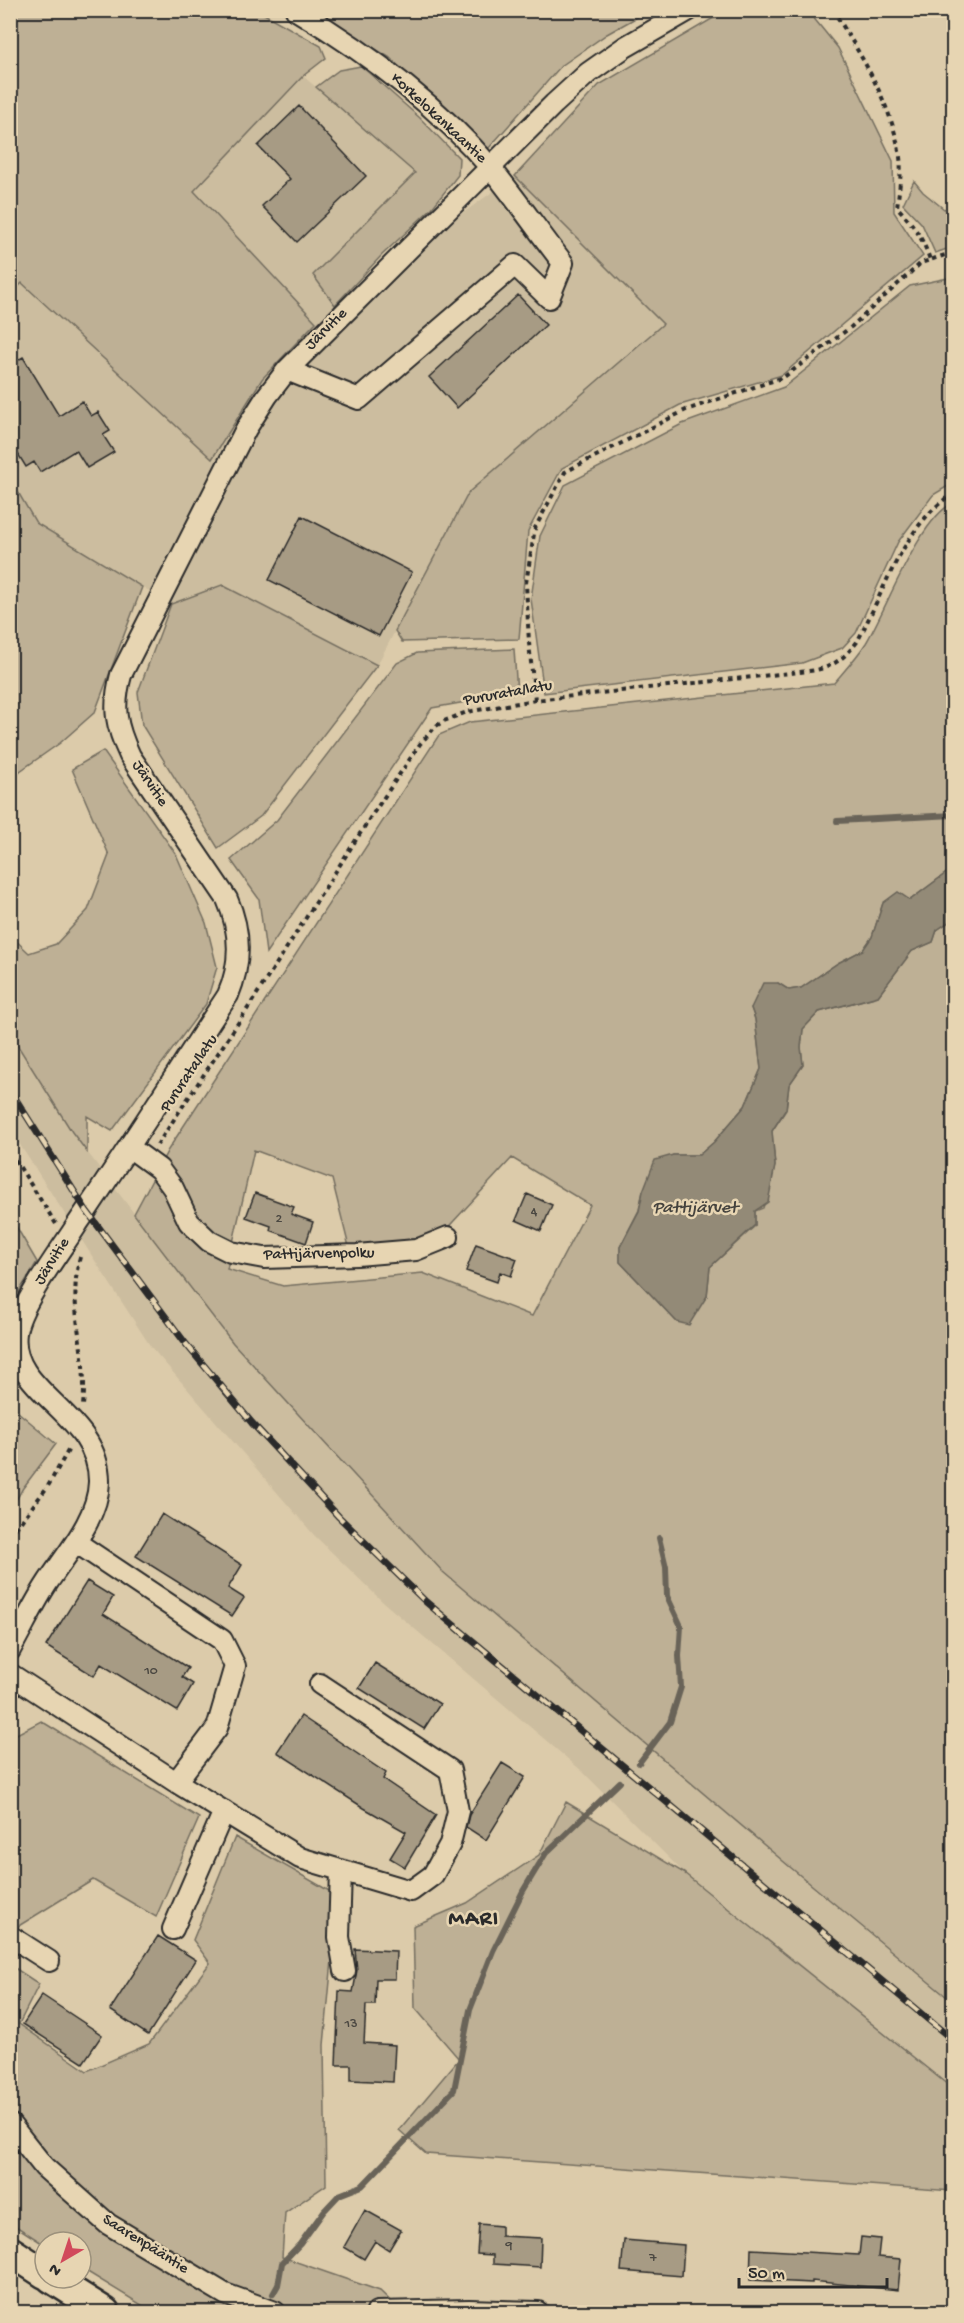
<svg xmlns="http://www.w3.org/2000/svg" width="964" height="2323" font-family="'Gochi Hand',sans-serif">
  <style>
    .built { fill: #ccbd9f }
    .green { fill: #beb095; stroke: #746e60; stroke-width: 1.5; fill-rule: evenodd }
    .water { fill: #938a77; stroke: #696459; stroke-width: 1.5 }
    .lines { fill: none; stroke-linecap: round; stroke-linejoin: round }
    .stream { stroke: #696459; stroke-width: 6 }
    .building { fill: #a79b84; stroke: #2b2b2b; stroke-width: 1.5 }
    .minor-casing { stroke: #2b2b2b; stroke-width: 24 }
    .highway-casing { stroke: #2b2b2b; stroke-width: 33 }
    .path { stroke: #2b2b2b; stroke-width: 4; stroke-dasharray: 4.5 4.5; stroke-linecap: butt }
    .minor { stroke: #e7d5b2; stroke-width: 20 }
    .highway { stroke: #e7d5b2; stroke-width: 28 }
    .rail-casing { stroke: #2b2b2b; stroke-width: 7 }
    .rail { stroke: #e7d5b2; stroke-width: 4.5; stroke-dasharray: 14; stroke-linecap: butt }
    .labels { text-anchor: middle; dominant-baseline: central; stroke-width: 5; stroke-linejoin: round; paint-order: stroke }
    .number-label { font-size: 14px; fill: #4a4741 }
    .street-label { font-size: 16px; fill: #2b2b2b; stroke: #e7d5b2 }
    .water-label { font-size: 18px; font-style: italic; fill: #45433e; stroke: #e7d5b2 }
    .district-label { font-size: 22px; font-weight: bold; letter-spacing: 1.5px; fill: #2b2b2b; stroke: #e7d5b2 }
  </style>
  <rect width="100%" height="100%" fill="#dccbaa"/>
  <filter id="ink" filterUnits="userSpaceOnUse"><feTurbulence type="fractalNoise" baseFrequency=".0167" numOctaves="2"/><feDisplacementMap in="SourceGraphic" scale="12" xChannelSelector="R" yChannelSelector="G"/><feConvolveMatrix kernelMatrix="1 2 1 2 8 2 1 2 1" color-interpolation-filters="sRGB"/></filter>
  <g filter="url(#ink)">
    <path class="built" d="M303 76 415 173 313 275 335 304 515 176 664 324 469 492 377 665 222 585 171 604 36 523 11 480 10 294 22 283 211 459 262 379 316 322 194 191Z
      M10 1035 72 1132 233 1343 790 1867 953 2002V2089L684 1873 582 1771 383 1602 314 1535 151 1347 11 1131Z"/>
    <path class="green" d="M11 10 259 11 321 46 326 58 303 76 194 191 316 322 262 379 212 459 22 283 11 294Z
      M727 10 808 11 838 48 893 161 894 212 923 256 782 375 680 405 562 468 528 531 519 639 402 642 395 631 469 492 663 324 515 176 599 85Z
      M312 11H648L607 34 561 66 488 149 389 57Z
      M361 66 420 118 459 158 458 175 432 208 382 255 335 305 313 275 415 173 316 87 339 70Z
      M914 181 923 192 944 209 953 206V247L935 253 922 224 903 204Z
      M953 277V483L933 495 898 542 856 633 842 648 802 663 544 693 531 599 540 536 565 485 682 424 784 387 910 286Z
      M11 480 36 523 142 587 95 712 60 743 20 771 11 781Z
      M953 503V868L910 900 883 903 872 937 863 950 838 963 801 988 789 990 778 983 751 1008 755 1019 761 1069 745 1106 714 1142 699 1155H673L643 1191 639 1210 620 1247V1262L677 1322 707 1296 710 1267 755 1226V1211L763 1208 775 1166 772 1131 786 1110 789 1085 803 1065 801 1047 803 1029 819 1012 878 996 912 951 933 942 937 930 953 919V2002L790 1867 443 1572 233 1343 134 1214 168 1150 439 735 470 722 834 683C845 670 857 657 866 643 887 608 919 519 953 503ZM254 1150 332 1179 349 1247 440 1236 512 1158 590 1205 532 1316 423 1273 283 1286 227 1269Z
      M222 585 377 665 261 816 218 848 142 725 138 692 171 604Z
      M514 649 517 693 432 708 266 953 259 899 231 860 277 820 397 663 417 653Z
      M103 751 176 854 206 923 217 967 206 1004 112 1131 87 1116V1152L72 1132 11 1035 10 935 29 953 56 944 88 910 109 855 72 769Z
      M10 1216 37 1262 11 1305H10Z
      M11 1406 56 1444 23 1488 11 1509Z
      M41 1721 199 1818 156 1917 93 1880 12 1930 11 1934V1737Z
      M566 1802 684 1873 953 2089V2191L426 2154 399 2130 459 2059 415 2008 413 1926 467 1903 539 1855Z
      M235 1837 338 1896 324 2045 326 2185 285 2213 282 2257 380 2291 402 2312H153L81 2268V2242H45V2245L11 2223 10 1965 39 1984 19 2024 87 2071 149 2044 210 1963 193 1940Z"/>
    <path class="water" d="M953 868V919L937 930 933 942 912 951 878 996 819 1012 803 1029 801 1047 803 1065 789 1085 786 1109 772 1131 775 1166 768 1202 755 1211V1225L710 1267 707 1296 689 1325 677 1322 620 1262V1247L639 1211 643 1191 655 1160 673 1155H699L714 1142 745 1106 761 1069 755 1019 751 1008 763 983H778L789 990 801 988 838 963 863 950 872 937 883 903 898 892 910 900Z"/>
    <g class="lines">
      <path class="stream" d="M837 821 954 815
        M639 1763 670 1722 681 1687 679 1656 681 1626 667 1596 666 1567 659 1538
        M273 2294 278 2285 282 2263 300 2244 324 2211 339 2195 362 2186 454 2090 470 2010 493 1951 523 1891 546 1853 620 1782"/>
    </g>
    <path class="building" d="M299 106 366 176 297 242 262 206 290 179 258 146Z
      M518 295 546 325 457 408 429 377Z
      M23 357 59 416 82 401 91 416 98 412 110 431 103 435 114 452 87 468 76 450 40 472 34 462 26 467 10 441V365Z
      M302 516 412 572 379 636 269 580Z
      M255 1193 294 1207 291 1214 313 1222 306 1243 270 1230 271 1226 246 1217Z
      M527 1194 552 1205 541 1231 516 1220Z
      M476 1244 517 1259 511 1276 500 1272 497 1282 466 1271Z
      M162 1514 242 1565 228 1588 244 1598 232 1616 136 1556Z
      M87 1581 113 1597 103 1614 188 1668 182 1677 193 1684 177 1711 101 1664 94 1676 46 1646Z
      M375 1663 440 1704 424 1729 359 1688Z
      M301 1716 386 1773 383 1779 436 1815 405 1867 390 1858 406 1832 364 1808 277 1752Z
      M502 1763 525 1777 486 1840 466 1827 469 1815Z
      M158 1936 196 1960 148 2035 110 2010Z
      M355 1949 396 1951 395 1979H376L375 2005H366L364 2043 395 2045 393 2082 351 2080V2065H336L339 1991 353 1992 357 1970Z
      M42 1995 102 2035 83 2063 23 2024Z
      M365 2210 401 2230 389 2250 375 2241 364 2259 344 2247Z
      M479 2224 501 2226V2236L541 2238 540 2267 493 2264V2255L477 2254Z
      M861 2237 880 2239 878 2257 901 2259 898 2290 812 2281V2283L750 2280 751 2249 859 2255Z
      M624 2240 684 2245 682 2276 621 2271Z"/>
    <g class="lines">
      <defs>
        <path id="minor" d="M287 370 359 399 515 265 549 298 563 263C539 232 516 199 491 168 436 104 368 53 296 10
          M129 1147 159 1169 173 1188 189 1222 209 1241 231 1252 264 1258 357 1255 416 1250 448 1237
          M77 1543 222 1640 235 1666 217 1728 176 1782
          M10 1650C23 1627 34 1603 48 1582 67 1553 98 1519 99 1482 100 1413 8 1393 16 1333 19 1305 62 1249 78 1223 129 1148 178 1071 228 995 242 962 241 931 227 899L130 756C116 726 112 708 121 675L246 429 267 396 287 370 554 104 588 73 625 47 689 10
          M10 1674 176 1782 300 1858 411 1891 433 1875 450 1844 458 1811 450 1770 320 1684
          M341 1870 339 1937 345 1971
          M173 1929 224 1811
          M10 1936 49 1961
          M10 2124 44 2167 108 2224 225 2294 275 2312
          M377 2312 469 2310 538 2312"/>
        <path id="highway" d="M10 2251 45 2274
          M51 2278 105 2312"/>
      </defs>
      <use href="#minor" class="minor-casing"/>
      <use href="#highway" class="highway-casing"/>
      <path class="path" d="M833 10C861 55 892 104 900 157 902 173 899 191 897 207 913 224 923 238 930 260
        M535 700 529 643 526 583 535 528 565 472 686 410 784 377 851 327 921 263 954 252
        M157 1145 250 1005 370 818 420 744 436 726 444 721 467 712 535 700 809 671C830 669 844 659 857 642 884 592 904 524 954 493
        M10 1152 56 1224
        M80 1257C66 1306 89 1355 83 1405
        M10 1536 48 1486 69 1449
        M10 2309 17 2312"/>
      <use href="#minor" class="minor"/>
      <use href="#highway" class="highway"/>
      <defs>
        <path id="rail" d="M10 1090 86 1210 186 1344 252 1423 339 1517 426 1602 954 2041"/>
      </defs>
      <use href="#rail" class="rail-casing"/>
      <use href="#rail" class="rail"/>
    </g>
  </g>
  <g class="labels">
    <g class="number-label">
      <text x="534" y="1212">4</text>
      <text x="279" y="1219">2</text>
      <text x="151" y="1671">10</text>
      <text x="351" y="2024">13</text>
      <text x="509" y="2246">9</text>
      <text x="653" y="2258">7</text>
    </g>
    <g class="street-label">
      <text transform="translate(438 119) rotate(43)">Korkelokankaantie</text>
      <text transform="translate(327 330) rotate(-45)">Järvitie</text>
      <text transform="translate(508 694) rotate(-10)">Pururata/latu</text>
      <text transform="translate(149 784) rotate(56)">Järvitie</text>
      <text transform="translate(190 1074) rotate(-56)">Pururata/latu</text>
      <text transform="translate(319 1255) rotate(-1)">Pattijärvenpolku</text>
      <text transform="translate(53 1262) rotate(-58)">Järvitie</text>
      <text transform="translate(145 2245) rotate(32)">Saarenpääntie</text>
    </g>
    <g class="water-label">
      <text x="695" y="1208">Pattijärvet</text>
    </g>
    <g class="district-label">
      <text x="474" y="1920">MARI</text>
    </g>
  </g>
  <rect width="964" height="2323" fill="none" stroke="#e7d5b2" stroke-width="36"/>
  <rect x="18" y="18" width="928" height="2287" fill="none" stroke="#2b2b2b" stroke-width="2" filter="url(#ink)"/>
  <g transform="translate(63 2260) rotate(219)"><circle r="28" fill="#e7d5b2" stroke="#9c917c" stroke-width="1.5"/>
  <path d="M0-4.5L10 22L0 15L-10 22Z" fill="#d1495b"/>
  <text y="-9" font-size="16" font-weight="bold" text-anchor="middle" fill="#2b2b2b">N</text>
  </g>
  <path d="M739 2278v9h148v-9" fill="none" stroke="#2b2b2b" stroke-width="3"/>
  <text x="748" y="2278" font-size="18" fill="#2b2b2b" stroke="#e7d5b2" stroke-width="4.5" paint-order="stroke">50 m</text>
</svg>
